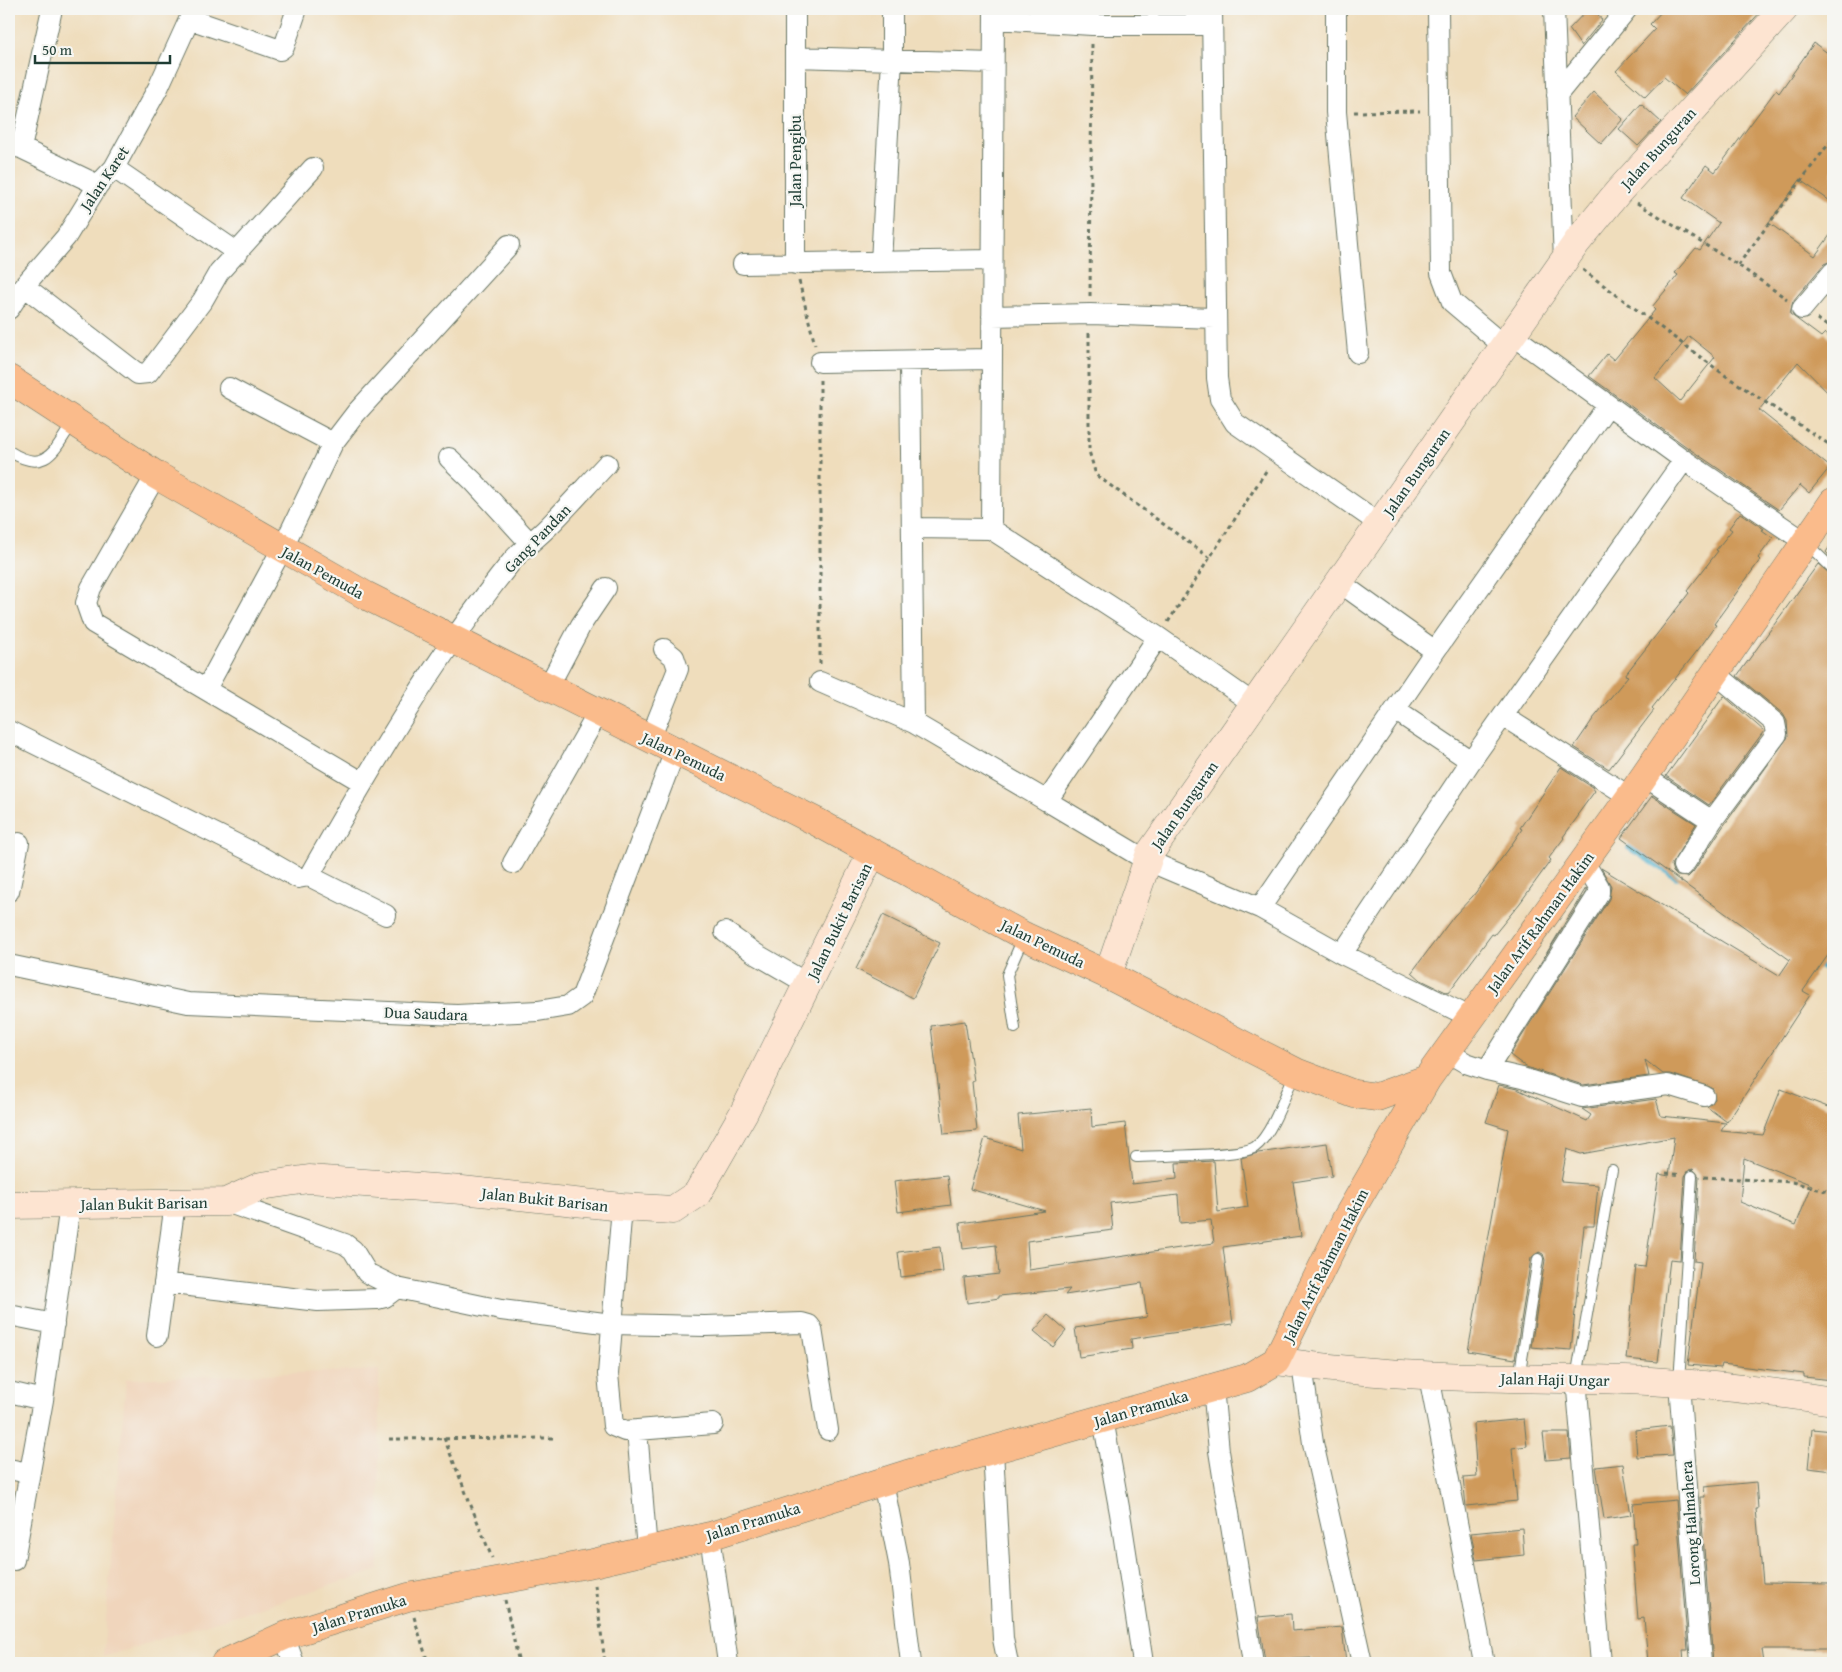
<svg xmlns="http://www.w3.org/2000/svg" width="1842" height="1672" font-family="'Gentium Book Plus',serif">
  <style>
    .built { fill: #f0d5bc }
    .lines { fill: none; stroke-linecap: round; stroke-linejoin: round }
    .stream { stroke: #4aadca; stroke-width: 5.5 }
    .building { fill: #cf9a5a; fill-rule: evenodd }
    .lane-casing { stroke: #687564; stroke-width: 12 }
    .street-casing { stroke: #687564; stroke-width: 22 }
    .secondary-casing { stroke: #687564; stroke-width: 29 }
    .primary-casing { stroke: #687564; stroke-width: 29 }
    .path { stroke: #687564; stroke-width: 3; stroke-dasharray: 4 4; stroke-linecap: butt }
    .lane { stroke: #fff; stroke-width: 10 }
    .street { stroke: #fff; stroke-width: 20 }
    .secondary { stroke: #fde4d1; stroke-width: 28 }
    .primary { stroke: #fabb8b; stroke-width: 28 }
    .labels { text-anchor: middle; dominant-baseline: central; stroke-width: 4.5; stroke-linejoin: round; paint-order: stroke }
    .street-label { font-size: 16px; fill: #1f3d34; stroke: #f6f6f2 }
  </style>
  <rect width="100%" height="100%" fill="#f6f6f2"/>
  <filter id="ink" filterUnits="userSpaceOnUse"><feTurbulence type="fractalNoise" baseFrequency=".02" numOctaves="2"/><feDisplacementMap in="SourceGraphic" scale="10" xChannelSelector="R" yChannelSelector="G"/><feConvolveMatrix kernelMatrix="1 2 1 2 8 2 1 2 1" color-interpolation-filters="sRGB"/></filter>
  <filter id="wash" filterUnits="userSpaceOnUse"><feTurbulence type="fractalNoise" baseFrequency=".0096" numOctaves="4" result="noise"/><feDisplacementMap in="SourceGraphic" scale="20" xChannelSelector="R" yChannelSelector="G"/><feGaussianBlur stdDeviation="1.12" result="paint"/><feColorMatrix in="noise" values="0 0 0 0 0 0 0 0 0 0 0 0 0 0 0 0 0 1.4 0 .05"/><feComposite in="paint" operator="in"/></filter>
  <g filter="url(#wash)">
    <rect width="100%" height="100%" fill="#efddbc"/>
    <path class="built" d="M379 1370V1570L103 1657 126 1379Z"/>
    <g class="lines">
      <path class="stream" d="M1629 848 1676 877
        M1813 963 1833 974"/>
    </g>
    <g id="blocks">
      <path class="building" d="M1588 9H1594L1602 20 1581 46 1569 29Z
        M1664 9H1763L1685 95 1664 77 1645 97 1616 71 1655 29 1650 24Z
        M1814 43 1833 57V203L1800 180 1769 223 1815 256 1833 231V260L1824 264 1793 301 1790 314 1821 337 1825 333 1833 342V398L1798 362 1759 410 1830 467 1809 493 1800 485 1779 510 1691 450 1589 376 1607 354 1614 360 1655 310 1652 307 1678 275 1675 273 1696 248 1700 250 1719 223 1683 198 1706 165 1715 172 1776 90 1779 93ZM1689 336 1715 357 1680 401 1655 378Z
        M1594 92 1623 119 1601 144 1572 117Z
        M1641 104 1661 122 1638 146 1619 129Z
        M1740 513 1764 529 1762 530 1773 538 1758 558 1760 560 1714 624 1716 625 1701 646 1652 708 1654 710 1609 769 1574 747 1593 719 1628 676 1625 675 1689 593 1687 591 1718 551 1716 550 1732 530 1729 528Z
        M1833 542V560L1826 552Z
        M1818 564 1833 576V948L1803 991 1810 995 1727 1122 1707 1107 1715 1099 1712 1088 1671 1074H1663L1645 1060 1649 1076 1583 1085 1526 1067 1510 1055 1609 899 1611 886 1601 868 1779 976 1790 960 1621 838 1652 796 1696 824 1671 865 1673 872 1677 876 1688 877 1693 872 1722 828 1788 737 1787 721 1783 714 1737 676Z
        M1724 696 1764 731 1709 805 1666 776Z
        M1561 767 1592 787 1595 791 1578 814 1579 815 1563 837 1564 838 1549 858 1551 860 1520 903 1494 935 1492 934 1448 993 1421 980 1412 972 1454 916 1473 896 1508 850 1522 829 1520 828Z
        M1586 888 1587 890 1537 969Z
        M883 915 940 943 913 998 856 969Z
        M965 1021 974 1081 972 1082 977 1131 944 1134 931 1026Z
        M1499 1085 1517 1089 1587 1121 1591 1115 1582 1109 1656 1099 1661 1116 1726 1123 1721 1131 1763 1135 1781 1089 1833 1109V1380L1804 1377V1374L1722 1364 1721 1368 1688 1365 1701 1262 1694 1261 1699 1176 1693 1169 1689 1170 1685 1176 1680 1260 1670 1259 1658 1362 1626 1359 1636 1266 1645 1267 1659 1174 1669 1176 1674 1137 1581 1154 1567 1149 1561 1182 1598 1185 1594 1226H1584L1571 1350 1531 1347 1545 1260 1543 1254 1539 1252 1531 1258 1515 1359 1468 1351 1508 1129 1486 1122ZM1744 1158 1812 1185 1796 1225 1740 1202Z
        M1091 1108 1092 1127 1125 1123 1132 1184 1177 1179 1176 1163 1214 1161 1218 1212 1248 1207 1241 1158 1258 1153 1327 1143 1332 1176 1293 1182 1301 1236 1223 1247 1233 1324 1131 1339 1132 1349 1079 1357 1075 1328 1147 1317 1142 1283 1065 1295 1070 1289 999 1296V1298L967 1303 964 1278 999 1274 996 1245 963 1249 960 1223 1045 1211 970 1189 985 1138 1021 1149 1018 1115ZM1178 1195 1180 1223 1211 1220 1214 1243 1029 1270 1027 1241 1113 1230 1110 1203Z
        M947 1175 951 1205 898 1212 894 1181Z
        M940 1247 943 1272 901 1277 898 1252Z
        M1048 1315 1066 1331 1053 1347 1034 1331Z
        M1524 1419 1527 1446 1512 1448 1517 1501 1466 1506 1463 1478 1477 1477 1473 1424Z
        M1670 1426 1673 1455 1637 1457 1635 1430Z
        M1812 1429 1833 1431V1471L1808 1468Z
        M1543 1433H1569L1571 1458 1546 1460Z
        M1623 1464 1631 1515 1604 1519 1596 1467Z
        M1756 1482 1758 1509H1756L1763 1583 1832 1584 1833 1649H1762L1764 1663H1713L1700 1497H1705L1704 1487Z
        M1676 1500 1688 1650H1683L1684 1663H1648L1644 1618 1638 1619 1632 1544H1636L1633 1504Z
        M1522 1528 1524 1555 1476 1560 1471 1533Z
        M1291 1614 1292 1631 1342 1627 1346 1663H1312L1311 1658 1265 1661 1258 1617Z"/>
    </g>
  </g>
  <g filter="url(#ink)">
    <use href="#blocks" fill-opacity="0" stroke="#687564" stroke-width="1"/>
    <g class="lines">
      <defs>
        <path id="lane" d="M9 451C46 475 54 451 73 422
          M1806 543 1833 569
          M1015 1028 1007 975 1024 936
          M1136 1157C1158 1155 1240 1157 1255 1147 1272 1135 1286 1092 1295 1073
          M1519 1378 1538 1259
          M1576 1378 1612 1170
          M1679 1383 1692 1176"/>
        <path id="street" d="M1212 9 1217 378 1220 399 1235 423 1380 524
          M1336 9V112L1358 353
          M1438 9 1441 273 1452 302 1504 346
          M1554 9 1564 261
          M190 19 280 50 284 47 297 9
          M994 19 1092 25H1212
          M795 57 993 63
          M1557 95 1627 9
          M9 146 21 148 98 185
          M21 148 52 9
          M114 168 238 253
          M881 262 892 59V9
          M743 264 992 260
          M795 264V9
          M24 286 138 374 148 373 203 300 219 272 313 168
          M9 309 24 286 66 237 98 185 114 168 158 88 194 9
          M1802 309 1833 272
          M992 316 1090 314 1215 318
          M1512 335 1684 460 1805 542
          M820 362 990 359
          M910 362 914 723
          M229 388 333 443
          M449 458 474 482 529 542
          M156 475 91 588 86 603 93 623 362 782
          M913 528 991 529 994 9
          M991 529 1158 637 1254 704
          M1339 582 1435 651
          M820 682 914 723 1047 801 1158 637
          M206 689 282 549 333 443 356 413 509 245
          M547 689 581 625 606 588
          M1395 710 1471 761
          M1503 716 1630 797
          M9 731 258 855 298 878 309 876C371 768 434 658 512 561 523 548 536 539 548 527 568 507 587 485 607 464
          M650 739 678 669 674 657 664 649
          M1644 776 1712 821
          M1047 801 1146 860 1260 908 1342 954 1470 1017
          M513 863 598 713
          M1683 866 1712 821 1777 734 1775 723 1715 673
          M309 876 386 915
          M9 891 19 843
          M1260 908 1435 651 1608 405
          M725 932 756 954 808 984
          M1342 954 1471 761 1684 460
          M9 965 188 1003 457 1015 538 1011 568 1006 582 996 675 751
          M1447 1052 1466 1063 1487 1070 1522 1078 1582 1097 1668 1085 1704 1096
          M1487 1070 1599 893V887L1584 862
          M226 1202 345 1244 353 1250 367 1273 397 1288 501 1310 612 1324 705 1326 802 1323 809 1325 812 1329 828 1430
          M622 1207 608 1374 613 1426 625 1431 713 1424
          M164 1283 318 1301 377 1299 385 1297 397 1288
          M9 1315 54 1324
          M157 1336 175 1203
          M1302 1365 1313 1443 1362 1663
          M1429 1376 1484 1663
          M1576 1379 1601 1663
          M1679 1384 1701 1663
          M1213 1387 1219 1451 1253 1663
          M9 1392 43 1400
          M1103 1419 1120 1513 1143 1663
          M637 1430 647 1550
          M993 1450 1003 1639 1008 1663
          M9 1469 28 1473
          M883 1482 899 1563 911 1663
          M710 1536 728 1663
          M9 1559 14 1560 43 1400 70 1205
          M284 1636 294 1663"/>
        <path id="secondary" d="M1108 975 1150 853 1504 346 1577 242 1618 192 1784 9
          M9 1205 226 1202 261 1186 309 1179 462 1190 622 1207 673 1210 697 1194 744 1112 872 853
          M1276 1361C1376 1376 1477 1378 1577 1379 1663 1379 1749 1388 1833 1401"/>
        <path id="primary" d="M9 379 156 475 365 595 817 822 1024 936 1108 975 1296 1072 1354 1094 1377 1097 1427 1079
          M225 1663 284 1636 408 1597 593 1563 710 1536 907 1474 1247 1378 1276 1361 1346 1219 1427 1079 1630 797 1833 502"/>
      </defs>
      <use href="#lane" class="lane-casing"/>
      <use href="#street" class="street-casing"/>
      <use href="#secondary" class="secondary-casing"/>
      <use href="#primary" class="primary-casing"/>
      <path class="path" d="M1354 112 1420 111
        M1637 203 1738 265 1787 299
        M1738 265 1833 138
        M1583 270 1726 376 1833 447
        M799 281 815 345
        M1090 296 1092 43
        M1817 319 1833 330
        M1089 333V451L1096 475 1210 558
        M820 380V664
        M1168 622 1268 468
        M1666 1173 1681 1175
        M1704 1177 1792 1182 1833 1193
        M444 1438 492 1558
        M389 1439 554 1438
        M595 1585 605 1663
        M505 1600 519 1663
        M414 1617 428 1663"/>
      <use href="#lane" class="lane"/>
      <use href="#street" class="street"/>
      <use href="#secondary" class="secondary"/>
      <use href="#primary" class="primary"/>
    </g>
  </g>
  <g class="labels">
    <g class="street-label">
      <text transform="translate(1658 148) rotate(-48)">Jalan Bunguran</text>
      <text transform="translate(795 161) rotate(-90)">Jalan Pengibu</text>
      <text transform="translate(104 178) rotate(-56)">Jalan Karet</text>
      <text transform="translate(1416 472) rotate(-55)">Jalan Bunguran</text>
      <text transform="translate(537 538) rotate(-46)">Gang Pandan</text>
      <text transform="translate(323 572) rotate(29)">Jalan Pemuda</text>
      <text transform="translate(684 756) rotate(26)">Jalan Pemuda</text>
      <text transform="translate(1184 805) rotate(-55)">Jalan Bunguran</text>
      <text transform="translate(839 921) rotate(-64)">Jalan Bukit Barisan</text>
      <text transform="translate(1540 922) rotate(-54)">Jalan Arif Rahman Hakim</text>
      <text transform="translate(1043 943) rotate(26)">Jalan Pemuda</text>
      <text transform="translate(426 1013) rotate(2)">Dua Saudara</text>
      <text transform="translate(545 1199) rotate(6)">Jalan Bukit Barisan</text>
      <text transform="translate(144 1203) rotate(-1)">Jalan Bukit Barisan</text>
      <text transform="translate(1325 1265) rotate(-63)">Jalan Arif Rahman Hakim</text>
      <text transform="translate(1555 1379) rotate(1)">Jalan Haji Ungar</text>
      <text transform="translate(1141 1408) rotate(-16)">Jalan Pramuka</text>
      <text transform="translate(753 1521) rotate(-17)">Jalan Pramuka</text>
      <text transform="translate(1690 1523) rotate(-94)">Lorong Halmahera</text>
      <text transform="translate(359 1613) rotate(-17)">Jalan Pramuka</text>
    </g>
  </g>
  <rect width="1842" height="1672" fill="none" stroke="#f6f6f2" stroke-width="30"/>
  <path d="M35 55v8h135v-8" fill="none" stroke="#1f3d34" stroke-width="2.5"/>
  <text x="42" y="55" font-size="15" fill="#1f3d34" stroke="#f6f6f2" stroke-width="4" paint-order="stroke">50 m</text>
</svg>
